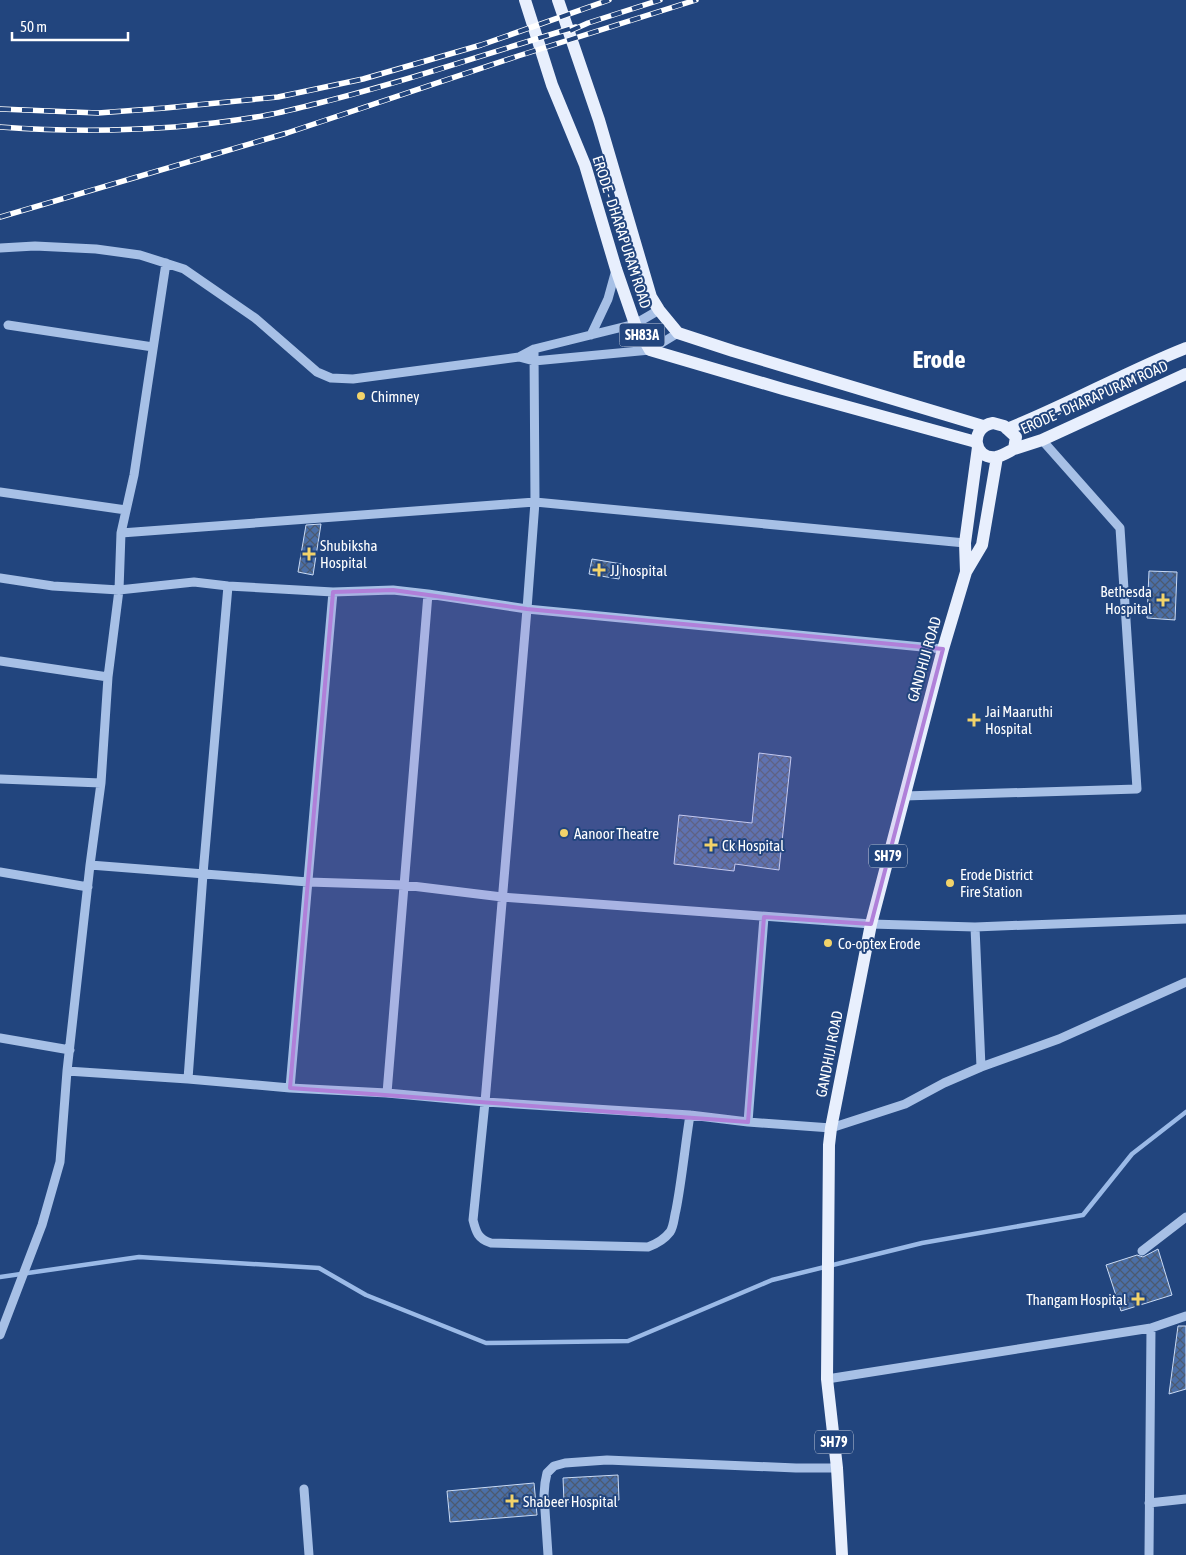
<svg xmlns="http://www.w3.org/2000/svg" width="1186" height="1555" font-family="'Asap Condensed',sans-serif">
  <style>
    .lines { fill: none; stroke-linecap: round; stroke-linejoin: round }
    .stream { stroke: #9bbae7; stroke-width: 4.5 }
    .building { fill: url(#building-cross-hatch); stroke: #cadbf5 }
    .minor { stroke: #a7c0e6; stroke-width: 9 }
    .major { stroke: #e8effd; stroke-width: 12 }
    .rail-casing { stroke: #fff; stroke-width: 5.5 }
    .rail { stroke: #22457e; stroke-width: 4; stroke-dasharray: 11; stroke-linecap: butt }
    .marked { fill: #b080d9; fill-opacity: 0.2; stroke: #b080d9; stroke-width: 4; stroke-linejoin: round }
    .poi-dot { fill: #f2d36a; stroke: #22457e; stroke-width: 2 }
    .labels { text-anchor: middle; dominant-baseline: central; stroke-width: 4; stroke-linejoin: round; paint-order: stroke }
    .shield { fill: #22457e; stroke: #bdc7d8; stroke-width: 1 }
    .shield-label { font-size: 14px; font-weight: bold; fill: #fff }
    .street-label { font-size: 15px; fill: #fff; stroke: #22457e }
    .poi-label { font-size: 15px; fill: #fff; stroke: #22457e; text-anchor: start }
    .town-label { font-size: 25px; font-weight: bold; fill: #fff; stroke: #22457e }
  </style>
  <defs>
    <pattern id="building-cross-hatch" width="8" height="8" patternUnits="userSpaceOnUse" patternTransform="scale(1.25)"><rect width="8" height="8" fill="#4b6fa7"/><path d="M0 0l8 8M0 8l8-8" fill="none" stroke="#4c5a70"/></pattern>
  </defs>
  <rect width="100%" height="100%" fill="#22457e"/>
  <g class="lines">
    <path class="stream" d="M0 1277 139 1257 319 1268 366 1295 486 1343 628 1341 772 1280 922 1243 1083 1215 1132 1154 1186 1112"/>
  </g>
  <path class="building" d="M321 524 313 575 298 572 306 525Z
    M592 559 622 564 619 579 589 574Z
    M1149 571 1177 572 1175 620 1147 618Z
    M759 753 791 757 779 870 735 864 734 871 674 864 679 815 752 823Z
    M1158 1249 1172 1295 1121 1311 1106 1265 1137 1255 1143 1257Z
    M1178 1326H1186V1389L1169 1394Z
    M618 1475 619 1500 564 1502 563 1478Z
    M534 1483 537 1515 450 1522 447 1491Z"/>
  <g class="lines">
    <path class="minor" d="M0 248 35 246 96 249 140 255 184 269 255 318 317 372 331 378 353 379 519 357 534 361 650 350 678 333
      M8 325 153 347
      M591 335 608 299 616 270
      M534 349 535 502 527 609 485 1102 473 1220C476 1232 478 1239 491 1243L648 1247C656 1244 664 1240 670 1232 674 1226 674 1217 676 1210 682 1179 685 1146 690 1115
      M519 357 534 349 635 324 659 310
      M0 492 126 510
      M121 533 535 502 965 543
      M0 578 53 586 119 590 194 582 228 586 333 592 393 590 428 594 527 609 943 649
      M0 661 108 677
      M0 779 101 783
      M904 796 1137 789 1120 528 1042 440
      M90 865 308 882 404 885 502 897 871 924 975 927 1186 919
      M0 872 88 887
      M975 927 981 1067
      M0 1038 70 1050
      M67 1071 188 1079 290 1088 387 1093 485 1102 690 1115 748 1122 831 1128 905 1104 944 1083 981 1067 1059 1039 1186 982
      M188 1079 203 874 228 586
      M290 1088 333 592
      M387 1093 428 594
      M748 1122 764 917
      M1142 1251 1186 1217
      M0 1335 42 1225 60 1162 67 1071 90 865 101 783 108 677 119 590 121 533 134 475 166 263
      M827 1379 1151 1328 1186 1316
      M304 1489 309 1555
      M1149 1503 1186 1499
      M548 1555 544 1495 545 1483 547 1473 554 1466 565 1463 607 1460 796 1468H837
      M1149 1555 1151 1328"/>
    <path class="major" d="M525 0 552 85 585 165 616 269 635 324 650 350 783 389 976 442
      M558 0 599 120 651 297 659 310 678 333 733 351 983 426
      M993 423 1004 426 1016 437 1014 449C1008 452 1002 456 996 457 973 460 969 427 993 423Z
      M1007 429C1068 405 1125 372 1186 348
      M1014 449 1042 440 1186 374
      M966 572 965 543 978 447
      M842 1555 837 1468 827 1379 829 1145 831 1128 871 924 943 649 966 572 982 545 997 457"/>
    <defs>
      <path id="rail" d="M570 31 588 23 660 0
        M0 109 98 113 165 108 278 97 363 79 481 45 609 0
        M0 127C85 133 172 131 256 117 277 114 298 108 319 103 406 82 490 52 576 27
        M0 217 287 133 518 56 696 0"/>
    </defs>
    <use href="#rail" class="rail-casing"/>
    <use href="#rail" class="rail"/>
  </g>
  <path class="marked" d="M393 590 527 609 943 649 871 924 764 917 748 1122 290 1088 333 592Z"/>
  <g class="poi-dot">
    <circle cx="361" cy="396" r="5"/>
    <path d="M306.5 546.5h5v5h5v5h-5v5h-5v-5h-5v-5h5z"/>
    <path d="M596.5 562.5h5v5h5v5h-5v5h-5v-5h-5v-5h5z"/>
    <path d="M1160.5 592.5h5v5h5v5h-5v5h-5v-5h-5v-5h5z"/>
    <path d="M971.5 712.5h5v5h5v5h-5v5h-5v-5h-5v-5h5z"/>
    <circle cx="564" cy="833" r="5"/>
    <path d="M708.5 837.5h5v5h5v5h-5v5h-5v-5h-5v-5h5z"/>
    <circle cx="950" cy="883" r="5"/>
    <circle cx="828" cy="943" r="5"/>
    <path d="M1135.5 1291.5h5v5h5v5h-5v5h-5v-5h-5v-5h5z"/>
    <path d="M509.5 1493.5h5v5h5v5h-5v5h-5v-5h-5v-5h5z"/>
  </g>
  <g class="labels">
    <g class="shield">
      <rect x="619.5" y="323.5" width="45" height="23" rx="4"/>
      <rect x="869" y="844.5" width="38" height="23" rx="4"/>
      <rect x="815" y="1430.5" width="38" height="23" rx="4"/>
    </g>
    <g class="shield-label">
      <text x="642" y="335">SH83A</text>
      <text x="888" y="856">SH79</text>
      <text x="834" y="1442">SH79</text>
    </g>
    <g class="street-label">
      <text transform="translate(622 232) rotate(72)">ERODE - DHARAPURAM ROAD</text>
      <text transform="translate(1094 397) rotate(-24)">ERODE - DHARAPURAM ROAD</text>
      <text transform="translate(924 659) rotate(-74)">GANDHIJI ROAD</text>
      <text transform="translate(829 1054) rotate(-79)">GANDHIJI ROAD</text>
    </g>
    <g class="poi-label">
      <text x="371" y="396">Chimney</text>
      <text x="320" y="545">Shubiksha<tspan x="320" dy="17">Hospital</tspan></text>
      <text x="610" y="570">JJ hospital</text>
      <text x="1152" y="591" text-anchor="end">Bethesda<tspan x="1152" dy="17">Hospital</tspan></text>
      <text x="985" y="711">Jai Maaruthi<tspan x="985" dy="17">Hospital</tspan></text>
      <text x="574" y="833">Aanoor Theatre</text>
      <text x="722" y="845">Ck Hospital</text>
      <text x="960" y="874">Erode District<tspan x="960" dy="17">Fire Station</tspan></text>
      <text x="838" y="943">Co-optex Erode</text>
      <text x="1127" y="1299" text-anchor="end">Thangam Hospital</text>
      <text x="523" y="1501">Shabeer Hospital</text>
    </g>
    <g class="town-label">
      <text x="939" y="359">Erode</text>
    </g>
  </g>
  <path d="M12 32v8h116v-8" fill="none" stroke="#ffffff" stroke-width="2.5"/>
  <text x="20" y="32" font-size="15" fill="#ffffff" stroke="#22457e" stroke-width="4" paint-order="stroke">50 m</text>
</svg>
